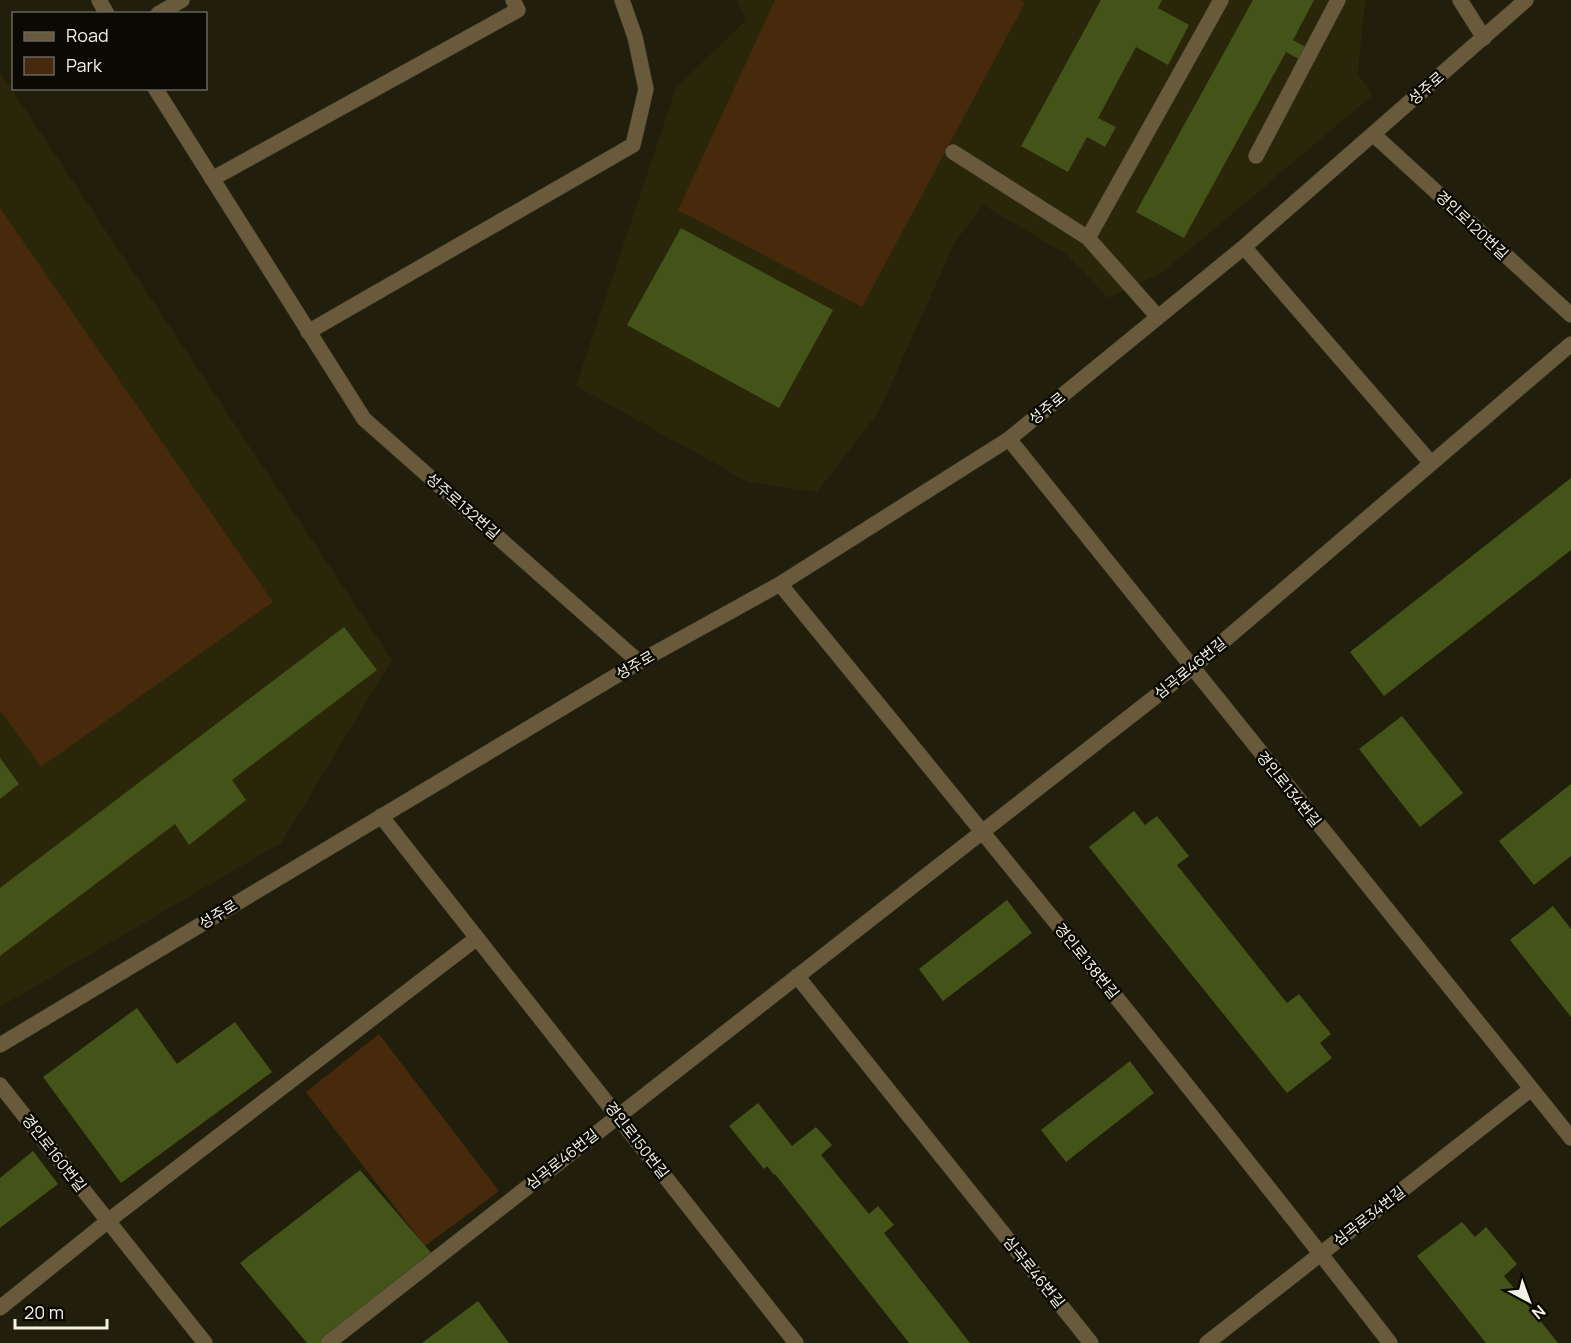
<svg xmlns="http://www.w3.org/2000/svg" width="1571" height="1343" font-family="Manrope,'Noto Sans KR',sans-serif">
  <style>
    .built { fill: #292609 }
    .green { fill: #462a0b }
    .building { fill: #445418 }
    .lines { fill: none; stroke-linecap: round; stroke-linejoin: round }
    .minor-casing { stroke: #3e3d2a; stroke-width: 16 }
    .minor { stroke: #695a3c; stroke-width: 15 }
    .labels { text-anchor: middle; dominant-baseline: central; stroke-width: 5; stroke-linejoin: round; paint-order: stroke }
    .street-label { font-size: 15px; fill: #f2f2e5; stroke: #0a0903 }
  </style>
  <rect width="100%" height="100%" fill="#211f0b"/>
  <path class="built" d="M737 0H1365L1358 74 1373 95 1163 272 1108 298 1066 254 983 205 955 242 878 413 817 492 748 482 576 386 676 88 746 20Z
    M0 72 392 660 281 843 0 1007Z"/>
  <path class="green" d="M775 0H1020L1025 3 862 307 678 210Z
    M0 208 273 602 41 767 0 710Z
    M379 1034 499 1191 425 1246 306 1092Z"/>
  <path class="building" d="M1101 0H1162L1158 8 1189 25 1168 65 1136 47 1098 118 1116 127 1105 147 1087 137 1068 172 1021 146Z
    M1253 0H1314L1293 40 1306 47 1299 59 1286 52 1184 238 1136 212Z
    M681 228 833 310 779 408 627 325Z
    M1571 478V550L1384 696 1350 652Z
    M344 627 377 670 232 780 246 800 189 845 175 824 0 956V888Z
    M1402 716 1463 793 1420 827 1359 749Z
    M0 758 19 784 0 799Z
    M1571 784V856L1534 885 1499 841Z
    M1134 811 1145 825 1157 816 1189 856 1177 865 1287 1003 1299 994 1331 1034 1320 1043 1332 1058 1287 1093 1089 847Z
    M1007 900 1032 933 943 1001 919 969Z
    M1553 906 1571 929V1017L1510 940Z
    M137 1008 177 1064 235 1022 272 1072 121 1183 43 1077Z
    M1130 1061 1154 1093 1066 1162 1041 1130Z
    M758 1103 792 1146 816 1127 832 1145 821 1155 869 1214 878 1206 894 1225 884 1233 970 1343H909L775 1174 774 1175 767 1166 764 1169 729 1126Z
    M33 1151 58 1184 0 1228V1178Z
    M360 1170 433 1255 328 1343H307L240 1263Z
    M1462 1222 1475 1237 1486 1227 1517 1264 1504 1276 1558 1343H1486L1417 1256Z
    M478 1301 509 1343H422Z"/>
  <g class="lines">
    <defs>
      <path id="minor" d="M99 0 107 14
        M1460 0 1484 38
        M158 14 182 0
        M155 88 364 419 639 662
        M1374 135 1571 315
        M953 152 1088 238 1158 317
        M1256 156 1338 0
        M212 179 518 10 513 0
        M1088 238 1221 0
        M1244 247 1431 463
        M308 332 633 145 646 89 635 37 622 0
        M1009 439 1571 1138
        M780 584C985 835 1191 1086 1390 1343
        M381 816 796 1343
        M797 976 1091 1343
        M0 1045 639 662 780 584 1009 439 1244 247 1526 0
        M0 1085 205 1343
        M0 1308 108 1221 477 938
        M328 1343 1192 668 1571 344
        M1207 1343 1531 1089"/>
    </defs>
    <use href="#minor" class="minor-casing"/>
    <use href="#minor" class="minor"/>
  </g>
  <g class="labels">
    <g class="street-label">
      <text transform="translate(1426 88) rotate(-41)">성주로</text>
      <text transform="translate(1472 225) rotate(43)">경인로120번길</text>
      <text transform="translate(1047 408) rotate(-39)">성주로</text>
      <text transform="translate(463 506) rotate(41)">성주로132번길</text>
      <text transform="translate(635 665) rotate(-30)">성주로</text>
      <text transform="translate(1190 668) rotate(-39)">심곡로46번길</text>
      <text transform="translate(1289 789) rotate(51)">경인로134번길</text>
      <text transform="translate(218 914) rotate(-31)">성주로</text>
      <text transform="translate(1087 961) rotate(51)">경인로138번길</text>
      <text transform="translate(637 1140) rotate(52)">경인로150번길</text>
      <text transform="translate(54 1153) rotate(52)">경인로160번길</text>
      <text transform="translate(562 1159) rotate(-38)">심곡로46번길</text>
      <text transform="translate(1369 1216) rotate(-38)">심곡로34번길</text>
      <text transform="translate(1034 1272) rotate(51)">심곡로46번길</text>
    </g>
  </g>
  <rect x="12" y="12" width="195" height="78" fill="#0a0903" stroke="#67665d" stroke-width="1.5"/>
  <rect x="24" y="32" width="30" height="9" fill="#695a3c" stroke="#67665d" stroke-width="1.5"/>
  <text x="66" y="42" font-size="18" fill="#f2f2e5">Road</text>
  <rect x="24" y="57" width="30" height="18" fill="#462a0b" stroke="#67665d" stroke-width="1.5"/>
  <text x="66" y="72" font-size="18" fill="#f2f2e5">Park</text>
  <g transform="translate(1529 1301) rotate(139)" stroke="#0a0903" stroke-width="4.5" paint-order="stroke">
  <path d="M0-4.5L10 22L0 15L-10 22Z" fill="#f2f2e5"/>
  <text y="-9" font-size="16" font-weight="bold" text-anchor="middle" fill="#f2f2e5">N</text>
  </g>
  <path d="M15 1319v9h92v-9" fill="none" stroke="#f2f2e5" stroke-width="3"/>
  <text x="24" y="1319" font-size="18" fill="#f2f2e5" stroke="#0a0903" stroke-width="4.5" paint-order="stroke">20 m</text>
</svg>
